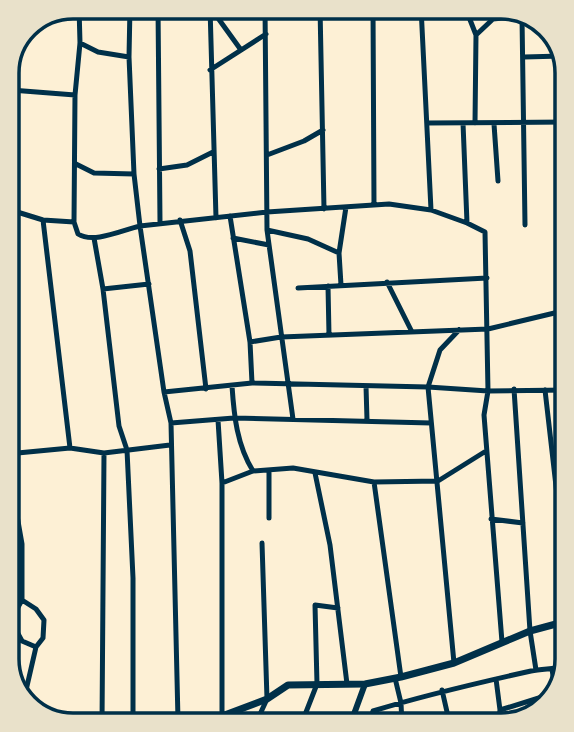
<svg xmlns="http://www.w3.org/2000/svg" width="574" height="732" font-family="'Sofia Sans Condensed',sans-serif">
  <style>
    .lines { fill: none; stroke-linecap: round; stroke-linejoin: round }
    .minor { stroke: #003049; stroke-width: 5 }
    .tertiary { stroke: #003049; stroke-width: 6 }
    .secondary { stroke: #003049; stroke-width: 7 }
    .rim { fill: none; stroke: #003049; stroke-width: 3.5 }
  </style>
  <rect width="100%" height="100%" fill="#fdf0d5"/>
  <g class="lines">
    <path class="minor" d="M130 7 129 57 134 174 140 226 267 212 389 204 431 210 467 223 485 232 488 391 484 415 502 642
      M158 7 160 222
      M210 7 216 218
      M210 7 241 50
      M265 7 267 230 293 419
      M320 7 324 209
      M373 7 374 205
      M421 7 431 210
      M465 7 476 35 475 123
      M522 17 525 225
      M493 19 521 16
      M476 35 493 19 497 7
      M80 43 98 52 129 57
      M524 57 562 56
      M11 60 9 199 14 211 43 220 74 222 78 234C94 244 122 230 140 226L164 392 171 423 178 720
      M210 70 266 34
      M11 90 75 95
      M427 123 567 122
      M463 123 467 223
      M494 124 498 181
      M267 155 304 141 323 130
      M76 164 94 173 134 174
      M159 169 187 165 213 152
      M230 216 250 342 252 383
      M43 220 70 448
      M180 220 190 251 206 389
      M74 222 75 95 80 43 79 7
      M267 230 308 239 339 253
      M94 238 103 289 119 426 127 450 133 578V725
      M233 238 269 245
      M387 282 412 332
      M341 285 339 253 346 207
      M328 286 329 335
      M298 288 487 278
      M103 289 149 284
      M250 342 281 337 488 329 567 310
      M232 386C234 416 237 445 253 471
      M366 386 367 420
      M514 389 530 631 536 670
      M545 390 567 582
      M164 392 252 383 428 387 488 391 567 390
      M218 420 222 483V716
      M171 423 234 418 431 423
      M7 454 70 448 104 453 170 445
      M7 462 10 419 7 398
      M269 470V518
      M7 473 12 487 22 544V600L17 609 16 630 22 641 36 647 24 699
      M315 473 330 545 347 684
      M374 482 401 677
      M222 483 253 471 293 468 374 482 438 481 486 451
      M491 519 523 523
      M22 600 36 609 44 620 43 638 36 647
      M454 663 428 387 440 350 459 330
      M552 669 554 683
      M395 678 401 703 402 725
      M496 679 500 710 498 725
      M442 690 450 725
      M541 707 542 697 550 691
      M500 710 542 697
      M102 725 104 453
      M255 725 267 699 262 543
      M301 725 317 684 315 605 338 608
      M368 725 373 711C425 695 477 683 531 671 541 669 552 669 563 667"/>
    <path class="tertiary" d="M350 725 365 684"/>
    <path class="secondary" d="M67 724 72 725
      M152 725 178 720 222 716 267 699 288 685 365 684 401 677 454 663 530 631 567 621"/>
  </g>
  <path d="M0 0H574V732H0ZM73 19H501A54 54 0 0 1 555 73V659A54 54 0 0 1 501 713H73A54 54 0 0 1 19 659V73A54 54 0 0 1 73 19Z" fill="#e9e1ca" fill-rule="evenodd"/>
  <path class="rim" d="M73 19H501A54 54 0 0 1 555 73V659A54 54 0 0 1 501 713H73A54 54 0 0 1 19 659V73A54 54 0 0 1 73 19Z"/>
</svg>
